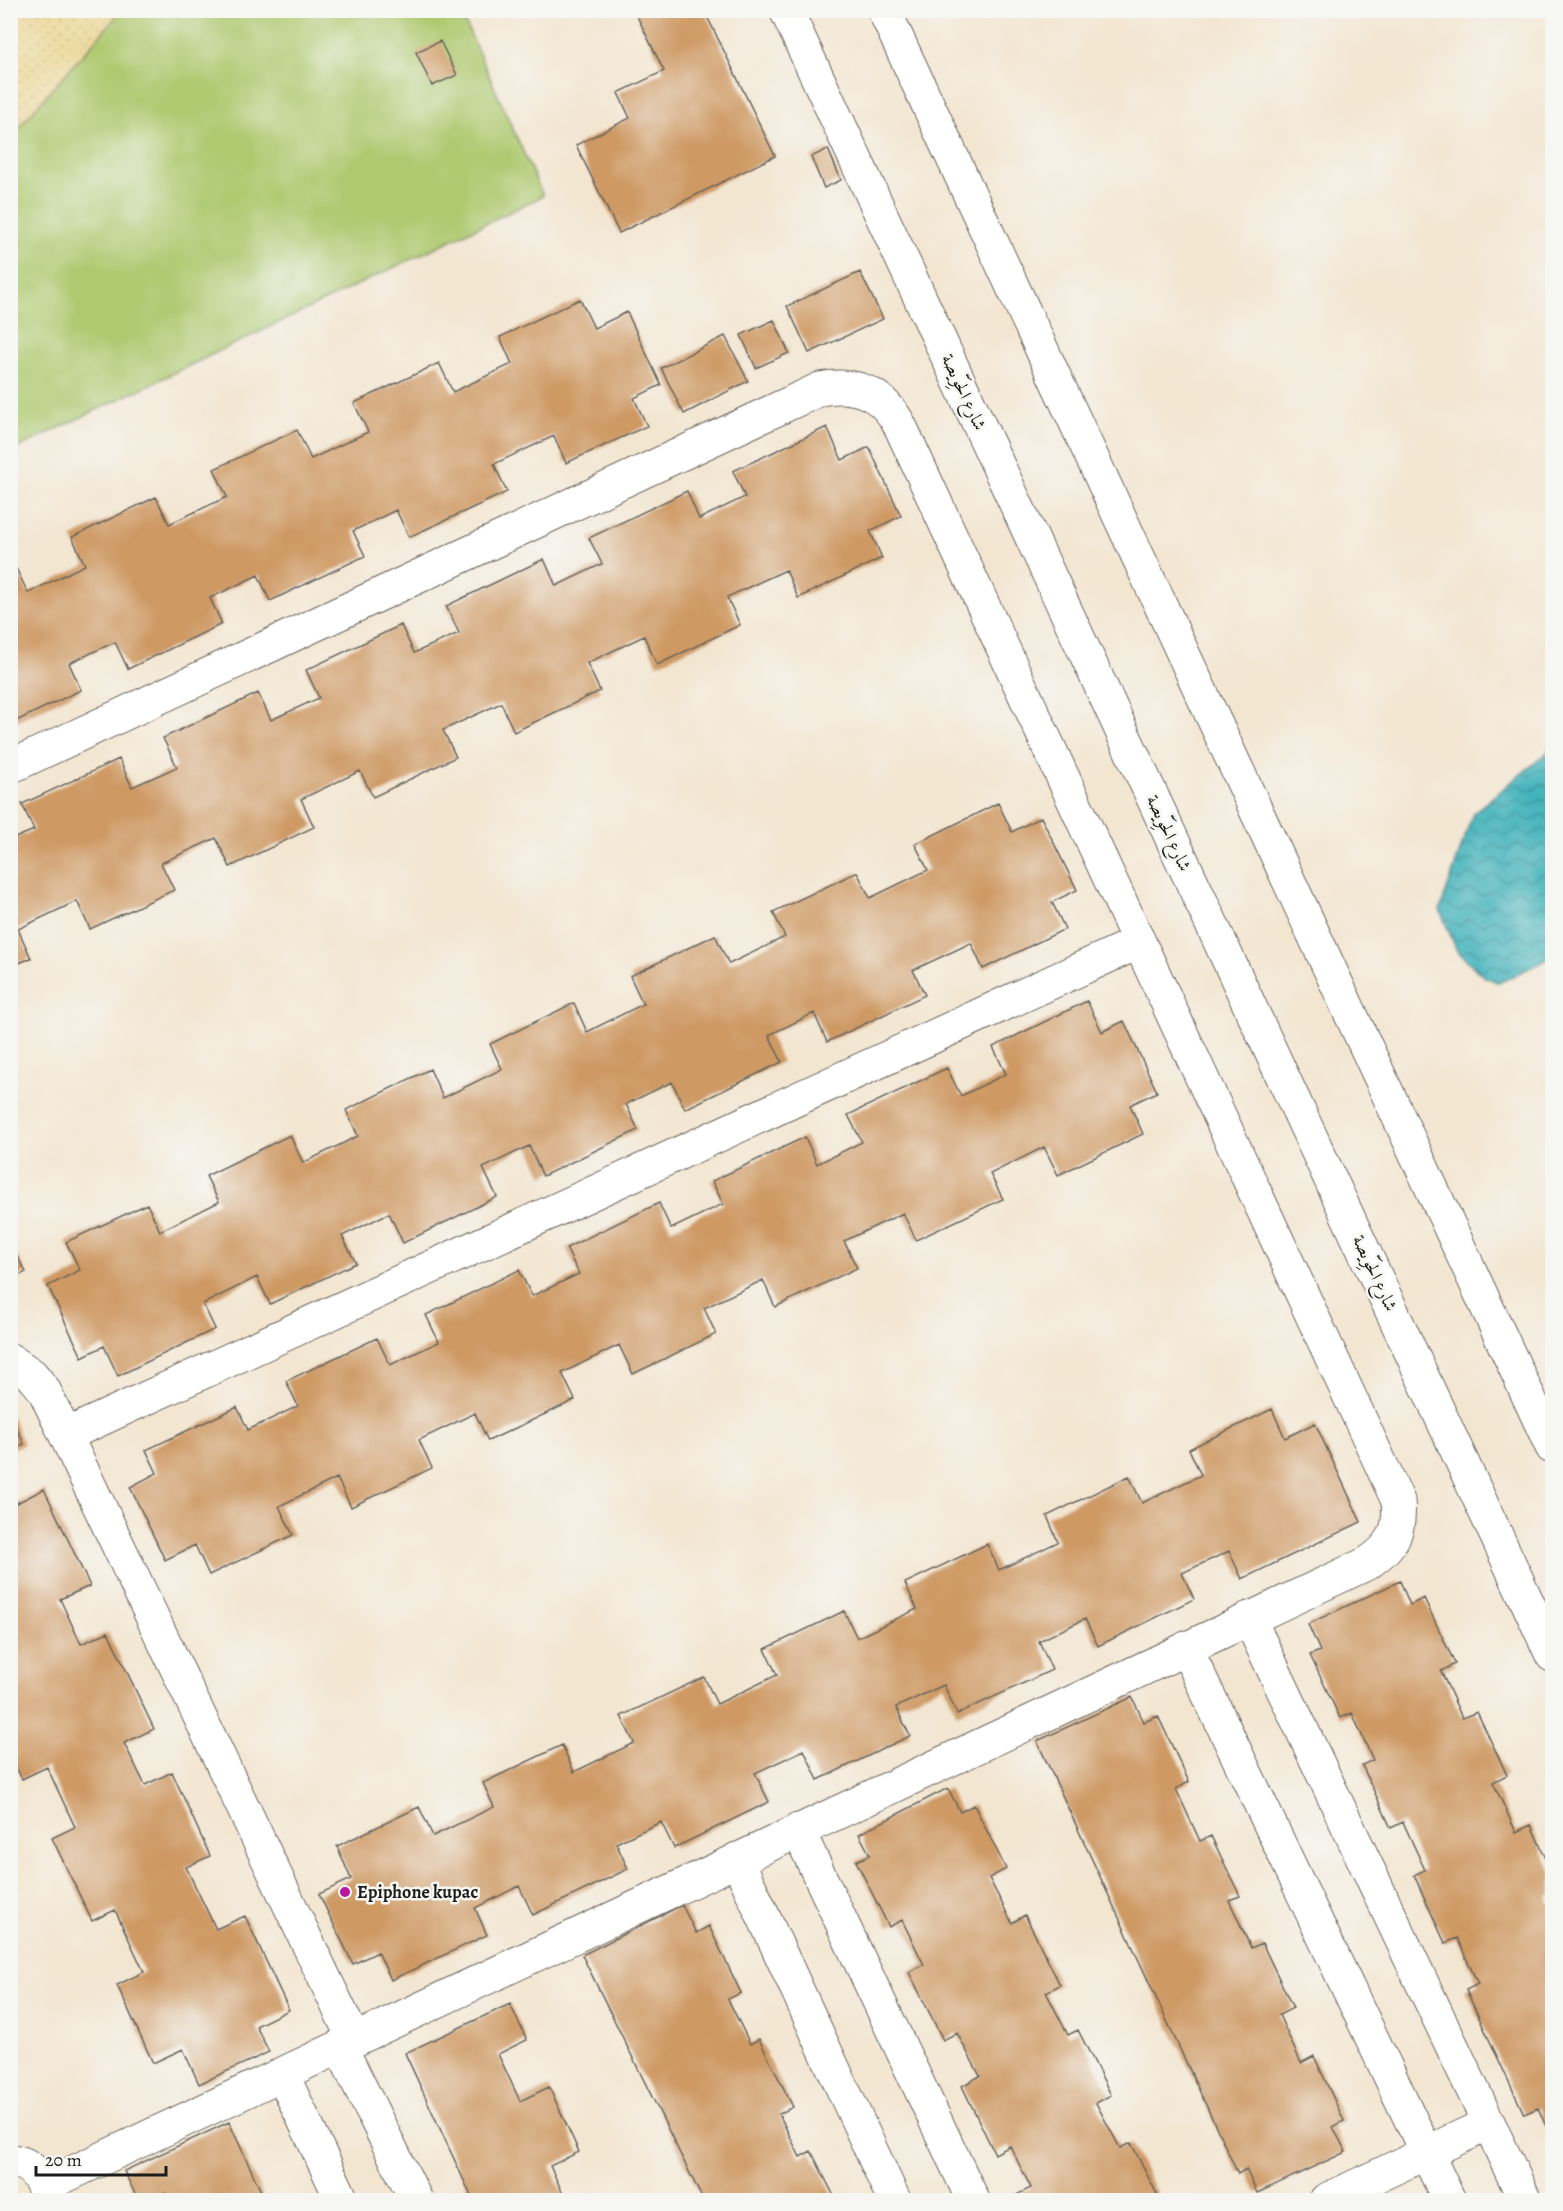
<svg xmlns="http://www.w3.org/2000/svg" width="1563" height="2211" font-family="Alegreya,Amiri,serif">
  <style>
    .green { fill: #aec96f; stroke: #657246; stroke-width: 1.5 }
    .sand { fill: url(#sand-dots); stroke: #857b5d; stroke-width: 1.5 }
    .water { fill: url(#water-waves); stroke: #2f676c; stroke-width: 1.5 }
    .building { fill: #ce9963 }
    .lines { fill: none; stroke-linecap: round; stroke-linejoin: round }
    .minor-casing { stroke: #67635b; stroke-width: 35 }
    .minor { stroke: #fff; stroke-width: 33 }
    .poi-dot { fill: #b5179e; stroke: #f6f6f2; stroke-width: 2 }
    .labels { text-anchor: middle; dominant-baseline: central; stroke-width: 5; stroke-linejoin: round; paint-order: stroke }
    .street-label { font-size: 18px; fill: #1c1c1c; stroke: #f6f6f2 }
    .poi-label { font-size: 18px; font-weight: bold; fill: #1c1c1c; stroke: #f6f6f2; text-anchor: start }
  </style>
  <defs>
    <pattern id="sand-dots" width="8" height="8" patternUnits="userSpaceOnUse" patternTransform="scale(1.5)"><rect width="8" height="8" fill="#eeda9e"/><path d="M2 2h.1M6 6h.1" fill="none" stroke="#ccba88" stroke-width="1.8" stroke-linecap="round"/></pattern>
    <pattern id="water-waves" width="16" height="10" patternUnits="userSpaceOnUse" patternTransform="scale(1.5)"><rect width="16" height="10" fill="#42b2bb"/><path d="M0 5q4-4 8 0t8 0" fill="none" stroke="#369097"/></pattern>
  </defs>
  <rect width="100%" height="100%" fill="#f6f6f2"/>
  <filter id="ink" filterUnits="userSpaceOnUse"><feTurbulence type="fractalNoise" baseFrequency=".0167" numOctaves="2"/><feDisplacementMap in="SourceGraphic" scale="12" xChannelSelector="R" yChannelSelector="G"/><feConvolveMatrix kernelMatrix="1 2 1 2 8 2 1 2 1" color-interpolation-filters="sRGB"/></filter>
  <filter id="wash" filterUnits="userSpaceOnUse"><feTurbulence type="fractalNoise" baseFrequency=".008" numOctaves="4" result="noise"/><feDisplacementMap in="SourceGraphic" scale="24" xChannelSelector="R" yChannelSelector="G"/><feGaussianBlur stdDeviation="1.35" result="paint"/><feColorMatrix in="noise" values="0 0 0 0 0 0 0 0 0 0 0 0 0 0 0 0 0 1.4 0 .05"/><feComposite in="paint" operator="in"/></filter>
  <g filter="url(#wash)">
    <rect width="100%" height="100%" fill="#f3e6d1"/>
    <path class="green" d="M121 11H460L543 196 11 451V136Z"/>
    <path class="sand" d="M11 10 121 11 11 136 10 11Z"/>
    <path class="water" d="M1552 744V957L1499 983 1483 976 1457 951 1440 910 1473 813 1547 753Z"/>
    <g id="blocks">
      <path class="building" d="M639 10H704L775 156 619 233 576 145 630 118 618 93 664 71 635 12Z
        M440 41 457 75 432 86 416 52Z
        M828 149 841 180 824 188 811 157Z
        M860 272 883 319 809 353 787 306Z
        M580 299 594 328 627 312 661 385 634 398 647 426 566 463 554 436 494 464 507 492 409 537 396 510 353 531 365 556 270 601 258 575 210 598 222 624 128 669 115 642 69 663 81 690 10 724V566L14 564 28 593 85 565 72 537 156 497 169 524 227 497 214 469 297 430 311 459 368 432 354 403 439 363 453 392 512 364 500 337Z
        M774 320 789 353 756 368 741 335Z
        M725 336 748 381 684 414 661 368Z
        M827 427 842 460 869 447 901 516 870 531 882 558 798 598 786 570 727 597 740 625 657 665 644 636 587 663 600 691 514 732 501 703 443 730 456 757 373 797 360 771 301 799 314 827 230 867 216 838 161 863 174 890 90 929 77 901 18 929 31 958 10 967V840L34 830 22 804 119 759 132 787 177 767 163 738 258 693 271 720 319 698 306 670 401 625 414 653 459 633 446 606 544 559 556 586 602 564 589 538 687 491 699 519 745 497 733 471Z
        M998 803 1012 832 1041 817 1077 890 1052 902 1065 929 983 969 971 943 913 970 925 995 827 1042 814 1013 769 1035 782 1062 685 1109 672 1082 626 1104 638 1130 543 1176 529 1146 483 1168 497 1197 403 1243 389 1213 342 1236 356 1263 270 1304 257 1277 203 1304 215 1329 118 1376 104 1346 82 1357 48 1286 80 1270 66 1242 147 1204 160 1231 219 1202 206 1176 290 1135 303 1163 358 1136 346 1110 430 1069 443 1098 502 1069 490 1044 574 1003 587 1032 643 1004 630 976 715 935 729 964 785 937 773 912 857 872 870 898 928 870 915 844Z
        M1087 1001 1102 1032 1124 1021 1157 1092 1130 1105 1143 1134 1058 1175 1044 1147 990 1174 1003 1199 916 1240 903 1213 844 1241 857 1268 775 1307 763 1280 704 1308 716 1334 633 1374 619 1345 562 1373 575 1400 488 1441 475 1413 419 1440 432 1468 351 1507 337 1478 279 1506 293 1535 209 1575 195 1545 165 1560 130 1487 157 1473 146 1450 237 1407 248 1430 298 1406 286 1381 377 1338 390 1365 439 1342 426 1315 519 1270 532 1296 579 1274 566 1248 659 1203 671 1229 723 1204 712 1181 805 1137 817 1164 862 1142 848 1115 947 1068 961 1096 1006 1074 993 1047Z
        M10 1244 26 1272 10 1280Z
        M1272 1409 1285 1438 1315 1423 1361 1522 1242 1579 1229 1551 1182 1573 1194 1599 1098 1646 1085 1619 1039 1641 1052 1670 957 1714 944 1685 896 1707 910 1736 818 1780 804 1750 755 1773 769 1802 674 1848 661 1822 616 1843 628 1869 533 1915 519 1886 475 1908 487 1935 391 1980 378 1952 353 1964 319 1894 351 1879 337 1846 419 1807 433 1836 494 1807 483 1783 562 1745 574 1772 634 1743 621 1716 704 1677 717 1704 777 1675 765 1649 844 1611 857 1638 917 1609 905 1583 987 1544 999 1570 1058 1542 1047 1516 1129 1476 1142 1503 1201 1475 1189 1449Z
        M10 1413 24 1444 10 1450Z
        M44 1489 90 1586 60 1599 81 1644 108 1632 154 1729 124 1743 145 1785 172 1772 210 1856 186 1867 216 1929 245 1916 289 2010 256 2026 269 2052 199 2084 183 2049 153 2063 117 1985 144 1972 115 1910 92 1921 52 1838 75 1827 47 1767 22 1779 10 1755V1494L15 1504Z
        M1400 1581 1410 1605 1424 1598 1455 1664 1441 1671 1462 1718 1477 1712 1507 1775 1493 1782 1516 1832 1531 1825 1552 1872V1894L1548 1897 1552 1907V2140L1538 2108 1524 2114 1466 1990 1478 1984 1457 1938 1445 1943 1414 1875 1425 1870 1403 1822 1391 1828 1362 1765 1373 1760 1352 1713 1340 1718 1310 1655 1320 1651 1308 1624Z
        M1132 1697 1144 1722 1158 1716 1189 1782 1176 1789 1200 1841 1211 1836 1240 1896 1229 1900 1251 1948 1262 1943 1293 2008 1279 2015 1301 2063 1314 2056 1344 2121 1333 2127 1346 2152 1257 2193 1246 2169 1238 2174 1037 1741Z
        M948 1788 960 1812 974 1805 1006 1869 989 1878 1012 1923 1025 1915 1060 1985 1046 1992 1068 2035 1078 2030 1111 2095 1096 2103 1120 2148 1131 2143 1160 2200H1016L1014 2196 1031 2188 1010 2146 995 2154 962 2086 980 2076 957 2033 943 2040 909 1972 924 1965 902 1920 889 1927 856 1861 870 1855 859 1834Z
        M682 1905 696 1933 709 1926 741 1993 728 1999 750 2044 759 2039 793 2107 779 2114 800 2157 811 2151 836 2200H703L582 1955Z
        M510 2004 527 2040 498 2054 520 2101 549 2087 579 2152 550 2166 566 2200H473L405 2053Z
        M229 2122 265 2200H169L166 2193 150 2200H138L124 2171Z"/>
    </g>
  </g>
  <g filter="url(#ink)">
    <use href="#blocks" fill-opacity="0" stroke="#67635b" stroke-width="1.5"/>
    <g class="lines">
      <defs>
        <path id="minor" d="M786 10 1552 1655
          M884 10 1552 1447
          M10 767 820 389C858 382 885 394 902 430L1398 1501C1401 1531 1393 1546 1368 1563L44 2186
          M10 1360 32 1375 44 1390 354 2040
          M66 1435 1139 942
          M1249 1618 1525 2200
          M1186 1648 1449 2200
          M798 1830 973 2200
          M737 1859 894 2200
          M340 2046 416 2200
          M282 2074 342 2200
          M10 2161C33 2162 43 2180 47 2200
          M1326 2200 1488 2124"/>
      </defs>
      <use href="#minor" class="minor-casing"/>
      <use href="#minor" class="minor"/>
    </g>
  </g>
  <circle class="poi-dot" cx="345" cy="1892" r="6"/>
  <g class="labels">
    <g class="street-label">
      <text transform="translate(964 392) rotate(65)">شارع الحَوِّيصة</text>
      <text transform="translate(1169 833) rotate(65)">شارع الحَوِّيصة</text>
      <text transform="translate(1375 1273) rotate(65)">شارع الحَوِّيصة</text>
    </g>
    <g class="poi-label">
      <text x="357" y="1892">Epiphone kupac</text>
    </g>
  </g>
  <rect width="1563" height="2211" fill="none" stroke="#f6f6f2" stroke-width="36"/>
  <path d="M36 2166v9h130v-9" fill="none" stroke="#1c1c1c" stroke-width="3"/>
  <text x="45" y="2166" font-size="18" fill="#1c1c1c" stroke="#f6f6f2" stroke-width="4.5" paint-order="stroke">20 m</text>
</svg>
